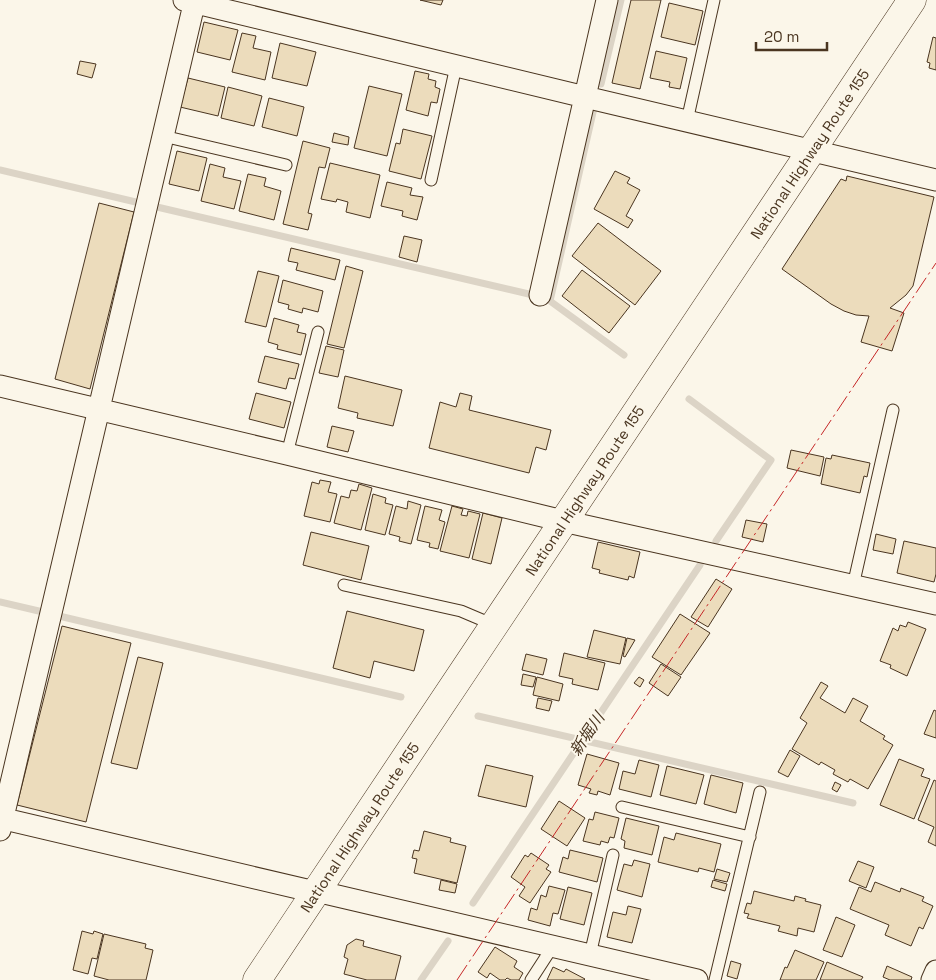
<svg xmlns="http://www.w3.org/2000/svg" width="936" height="980" font-family="'Space Grotesk','Noto Sans JP',sans-serif">
  <style>
    .lines { fill: none; stroke-linecap: round; stroke-linejoin: round }
    .stream { stroke: #dcd4c6; stroke-width: 7 }
    .building { fill: #ecdcbc; stroke: #4a3520 }
    .lane-casing { stroke: #4a3520; stroke-width: 13 }
    .street-casing { stroke: #4a3520; stroke-width: 23 }
    .highway-casing { stroke: #4a3520; stroke-width: 29 }
    .lane { stroke: #fbf6e9; stroke-width: 11 }
    .street { stroke: #fbf6e9; stroke-width: 21 }
    .highway { stroke: #fbf6e9; stroke-width: 28 }
    .power { stroke: #c62828; stroke-width: 1; stroke-dasharray: 18 4 2.5 4; stroke-linecap: butt }
    .labels { text-anchor: middle; dominant-baseline: central; stroke-width: 4; stroke-linejoin: round; paint-order: stroke }
    .street-label { font-size: 15px; fill: #4a3520; stroke: #fbf6e9 }
    .water-label { font-size: 16px; font-style: italic; fill: #4a3520; stroke: #fbf6e9 }
  </style>
  <rect width="100%" height="100%" fill="#fbf6e9"/>
  <g class="lines">
    <path class="stream" d="M601 84 621 0
      M594 108 550 301 624 355
      M0 170 140 203
      M157 207 533 295
      M689 399 771 460 716 541
      M0 602 43 612
      M59 616 401 697
      M478 716 853 803
      M473 903 700 565
      M421 980 448 941"/>
  </g>
  <path class="building" d="M420 0H443L441 5Z
    M631 0H661L640 89 612 83Z
    M669 3 703 11 695 45 661 37Z
    M204 22 238 30 230 60 197 52Z
    M242 33 256 36 253 48 271 52 265 80 232 72Z
    M933 37 936 38V70L929 68 930 63 927 62Z
    M280 43 316 52 307 86 272 78Z
    M656 51 687 58 680 89 669 87 670 82 650 78Z
    M80 61 96 64 92 78 77 74Z
    M415 71 429 74 428 79 436 81 435 87 440 89 437 103 431 102 428 116 406 110Z
    M188 78 225 87 218 116 180 107Z
    M369 86 402 94 387 156 354 148Z
    M228 87 262 96 254 126 221 118Z
    M269 98 304 107 297 136 262 127Z
    M403 129 432 136 421 179 389 171 396 143 400 144Z
    M334 133 349 137 348 145 332 142Z
    M303 141 330 148 325 168 319 167 308 213 312 214 308 230 283 224Z
    M177 151 207 158 199 191 169 184Z
    M330 163 380 175 370 218 346 212 348 202 337 199 336 202 321 199Z
    M210 164 225 168 223 177 241 181 234 209 201 201Z
    M615 171 630 178 627 183 640 190 626 216 633 220 628 228 594 209Z
    M248 174 266 178 264 186 281 191 274 220 239 211Z
    M847 176 934 197 913 286 906 295 890 308 904 313 892 351 861 342 869 316 856 315 844 311 831 304 782 269 841 179 846 181Z
    M387 182 412 188 410 195 423 197 417 220 402 216 403 211 381 206Z
    M99 203 134 212 90 389 55 379Z
    M598 223 661 271 635 305 572 256Z
    M404 236 422 240 417 262 399 257Z
    M291 248 340 260 335 280 296 270 298 263 288 261Z
    M346 266 363 271 344 348 327 344Z
    M582 270 630 306 609 333 562 296Z
    M258 271 279 276 266 327 245 322Z
    M283 280 323 291 318 312 303 308 302 313 288 309 289 305 278 302Z
    M274 318 299 325 297 332 306 334 301 355 277 349 278 345 268 342Z
    M326 346 344 350 338 377 319 373Z
    M265 356 299 364 295 379 289 378 286 389 258 382Z
    M345 376 402 390 393 426 357 418 358 413 338 408Z
    M256 393 291 402 284 428 249 419Z
    M460 393 472 396 469 410 551 430 546 450 536 447 529 473 429 448 440 402 456 407Z
    M332 426 354 431 348 452 327 447Z
    M791 450 824 457 820 476 787 468Z
    M832 455 870 463 867 477 864 476 860 493 821 484 826 458 831 459Z
    M320 480 331 482 328 492 337 494 330 522 304 516 312 482 319 484Z
    M359 484 372 488 361 530 334 523 341 496 349 498 351 490 357 491Z
    M373 494 386 498 385 503 393 505 385 535 365 530Z
    M408 501 421 505 411 544 399 541 400 537 389 534 396 506 407 509Z
    M425 506 442 510 439 520 445 522 438 549 429 547 430 543 417 540Z
    M452 506 463 509 461 515 467 516 468 511 480 514 469 558 440 551Z
    M483 513 502 518 491 564 472 559Z
    M746 520 767 524 763 542 742 537Z
    M311 532 369 546 361 580 303 565Z
    M876 534 896 539 893 554 873 550Z
    M904 541 936 548V574L934 582 897 573Z
    M598 542 640 552 634 578 629 576 628 580 599 573 600 570 592 568Z
    M716 579 732 589 708 627 691 617Z
    M347 611 424 630 414 671 374 661 370 678 333 668Z
    M680 614 710 633 681 675 652 657Z
    M908 622 926 629 907 676 890 668 891 665 880 661 893 628 898 631 900 625 906 627Z
    M62 626 131 643 86 822 17 805Z
    M594 630 626 638 620 664 587 657Z
    M627 638 635 640 625 657 623 656Z
    M564 653 605 663 598 690 572 684 573 679 559 676Z
    M526 654 547 659 543 675 522 670Z
    M138 657 163 663 137 769 111 763Z
    M661 664 681 677 668 696 649 683Z
    M523 674 536 677 533 687 521 685Z
    M537 677 563 684 559 701 533 695Z
    M639 677 644 680 640 687 634 683Z
    M821 682 828 686 820 698 845 713 853 698 868 706 860 721 885 736 883 739 893 745 868 789 850 779 848 782 833 774 835 770 821 762 819 765 792 749 807 723 800 718Z
    M538 698 552 701 549 711 536 708Z
    M934 710 936 711V738L924 734Z
    M790 750 800 756 788 777 778 772Z
    M587 754 619 763 610 795 598 791 597 795 589 793 591 789 578 785Z
    M899 759 924 769 921 776 930 779 914 819 880 805Z
    M639 760 659 765 651 797 619 789 623 771 635 774Z
    M486 765 533 776 526 807 478 796Z
    M667 766 704 775 696 804 660 795Z
    M711 775 743 783 736 813 704 804Z
    M934 780 936 781V846L928 842 934 827 918 820Z
    M835 782 841 785 837 792 832 789Z
    M559 801 585 818 567 846 541 829Z
    M595 812 619 818 614 838 610 837 608 843 601 841 600 845 583 841 589 819 593 820Z
    M626 818 659 826 652 855 624 848 625 841 621 839Z
    M424 831 451 838 450 842 466 846 457 883 414 873 417 859 412 858 414 850 419 851Z
    M676 833 721 844 714 872 699 868 698 872 658 862 664 837 674 840Z
    M570 850 603 858 597 882 559 872 563 857 568 859Z
    M531 853 549 865 546 869 551 872 530 903 519 896 525 887 511 877 525 855 528 857Z
    M634 860 650 864 642 897 617 890 624 864 632 866Z
    M858 861 874 867 866 888 849 881Z
    M717 869 730 873 727 882 714 879Z
    M441 880 457 884 455 893 439 890Z
    M713 880 727 884 725 891 711 887Z
    M875 882 900 892 901 888 924 897 922 901 933 906 923 929 919 927 911 946 885 935 889 925 850 909 859 887 871 892Z
    M549 886 565 890 558 914 553 913 550 926 528 920 531 908 537 910 541 895 546 897Z
    M568 887 592 893 584 925 560 919Z
    M754 891 794 901 795 896 806 899 805 901 821 905 814 932 798 928 797 936 778 931 780 926 747 918 749 914 744 913 747 903 751 904Z
    M628 906 641 909 632 943 607 937 613 912 626 915Z
    M836 917 855 925 842 957 823 950Z
    M82 931 93 934 94 931 103 934 97 959 92 958 88 974 73 970Z
    M104 934 146 944 145 948 153 950 146 980H109L94 976Z
    M356 939 364 941 363 946 401 956 395 980H367L344 974 348 959 344 957 347 945Z
    M495 947 517 961 514 967 523 973 519 980H511L507 978 505 980H500L490 973 487 978 478 972Z
    M795 950 824 962 816 980H780L785 967 787 968Z
    M731 961 741 964 737 979 727 976Z
    M827 962 863 977 861 980H820Z
    M887 966 912 977 911 980H890L883 977Z
    M553 967 564 972 566 969 585 979 584 980H547Z"/>
  <g class="lines">
    <defs>
      <path id="lane" d="M687 121 714 0
        M163 136 286 165
        M431 180 456 66
        M287 454 318 332
        M344 585 461 611 494 625
        M853 586 893 410
        M622 807 750 837
        M590 955 613 855
        M531 980 553 946
        M715 980 760 792"/>
      <path id="street" d="M184 0 585 97 936 180
        M540 295 607 0
        M0 386 287 454 563 521 936 604
        M0 818 315 892
        M0 830 195 0
        M316 891 697 980
        M932 980 936 971"/>
      <g id="highway">
        <path id="s1" d="M257 980 912 0"/>
      </g>
    </defs>
    <use href="#lane" class="lane-casing"/>
    <use href="#street" class="street-casing"/>
    <use href="#highway" class="highway-casing"/>
    <use href="#lane" class="lane"/>
    <use href="#street" class="street"/>
    <use href="#highway" class="highway"/>
    <path class="power" d="M457 980 936 263"/>
  </g>
  <g class="labels">
    <g class="street-label">
      <text stroke="none"><textPath href="#s1" startOffset="994">National Highway Route 155</textPath></text>
      <text stroke="none"><textPath href="#s1" startOffset="589">National Highway Route 155</textPath></text>
      <text stroke="none"><textPath href="#s1" startOffset="184">National Highway Route 155</textPath></text>
    </g>
    <g class="water-label">
      <text transform="translate(587 734) rotate(-56)">新堀川</text>
    </g>
  </g>
  <path d="M756 42v8h71v-8" fill="none" stroke="#4a3520" stroke-width="2.5"/>
  <text x="764" y="42" font-size="15" fill="#4a3520" stroke="#fbf6e9" stroke-width="4" paint-order="stroke">20 m</text>
</svg>
